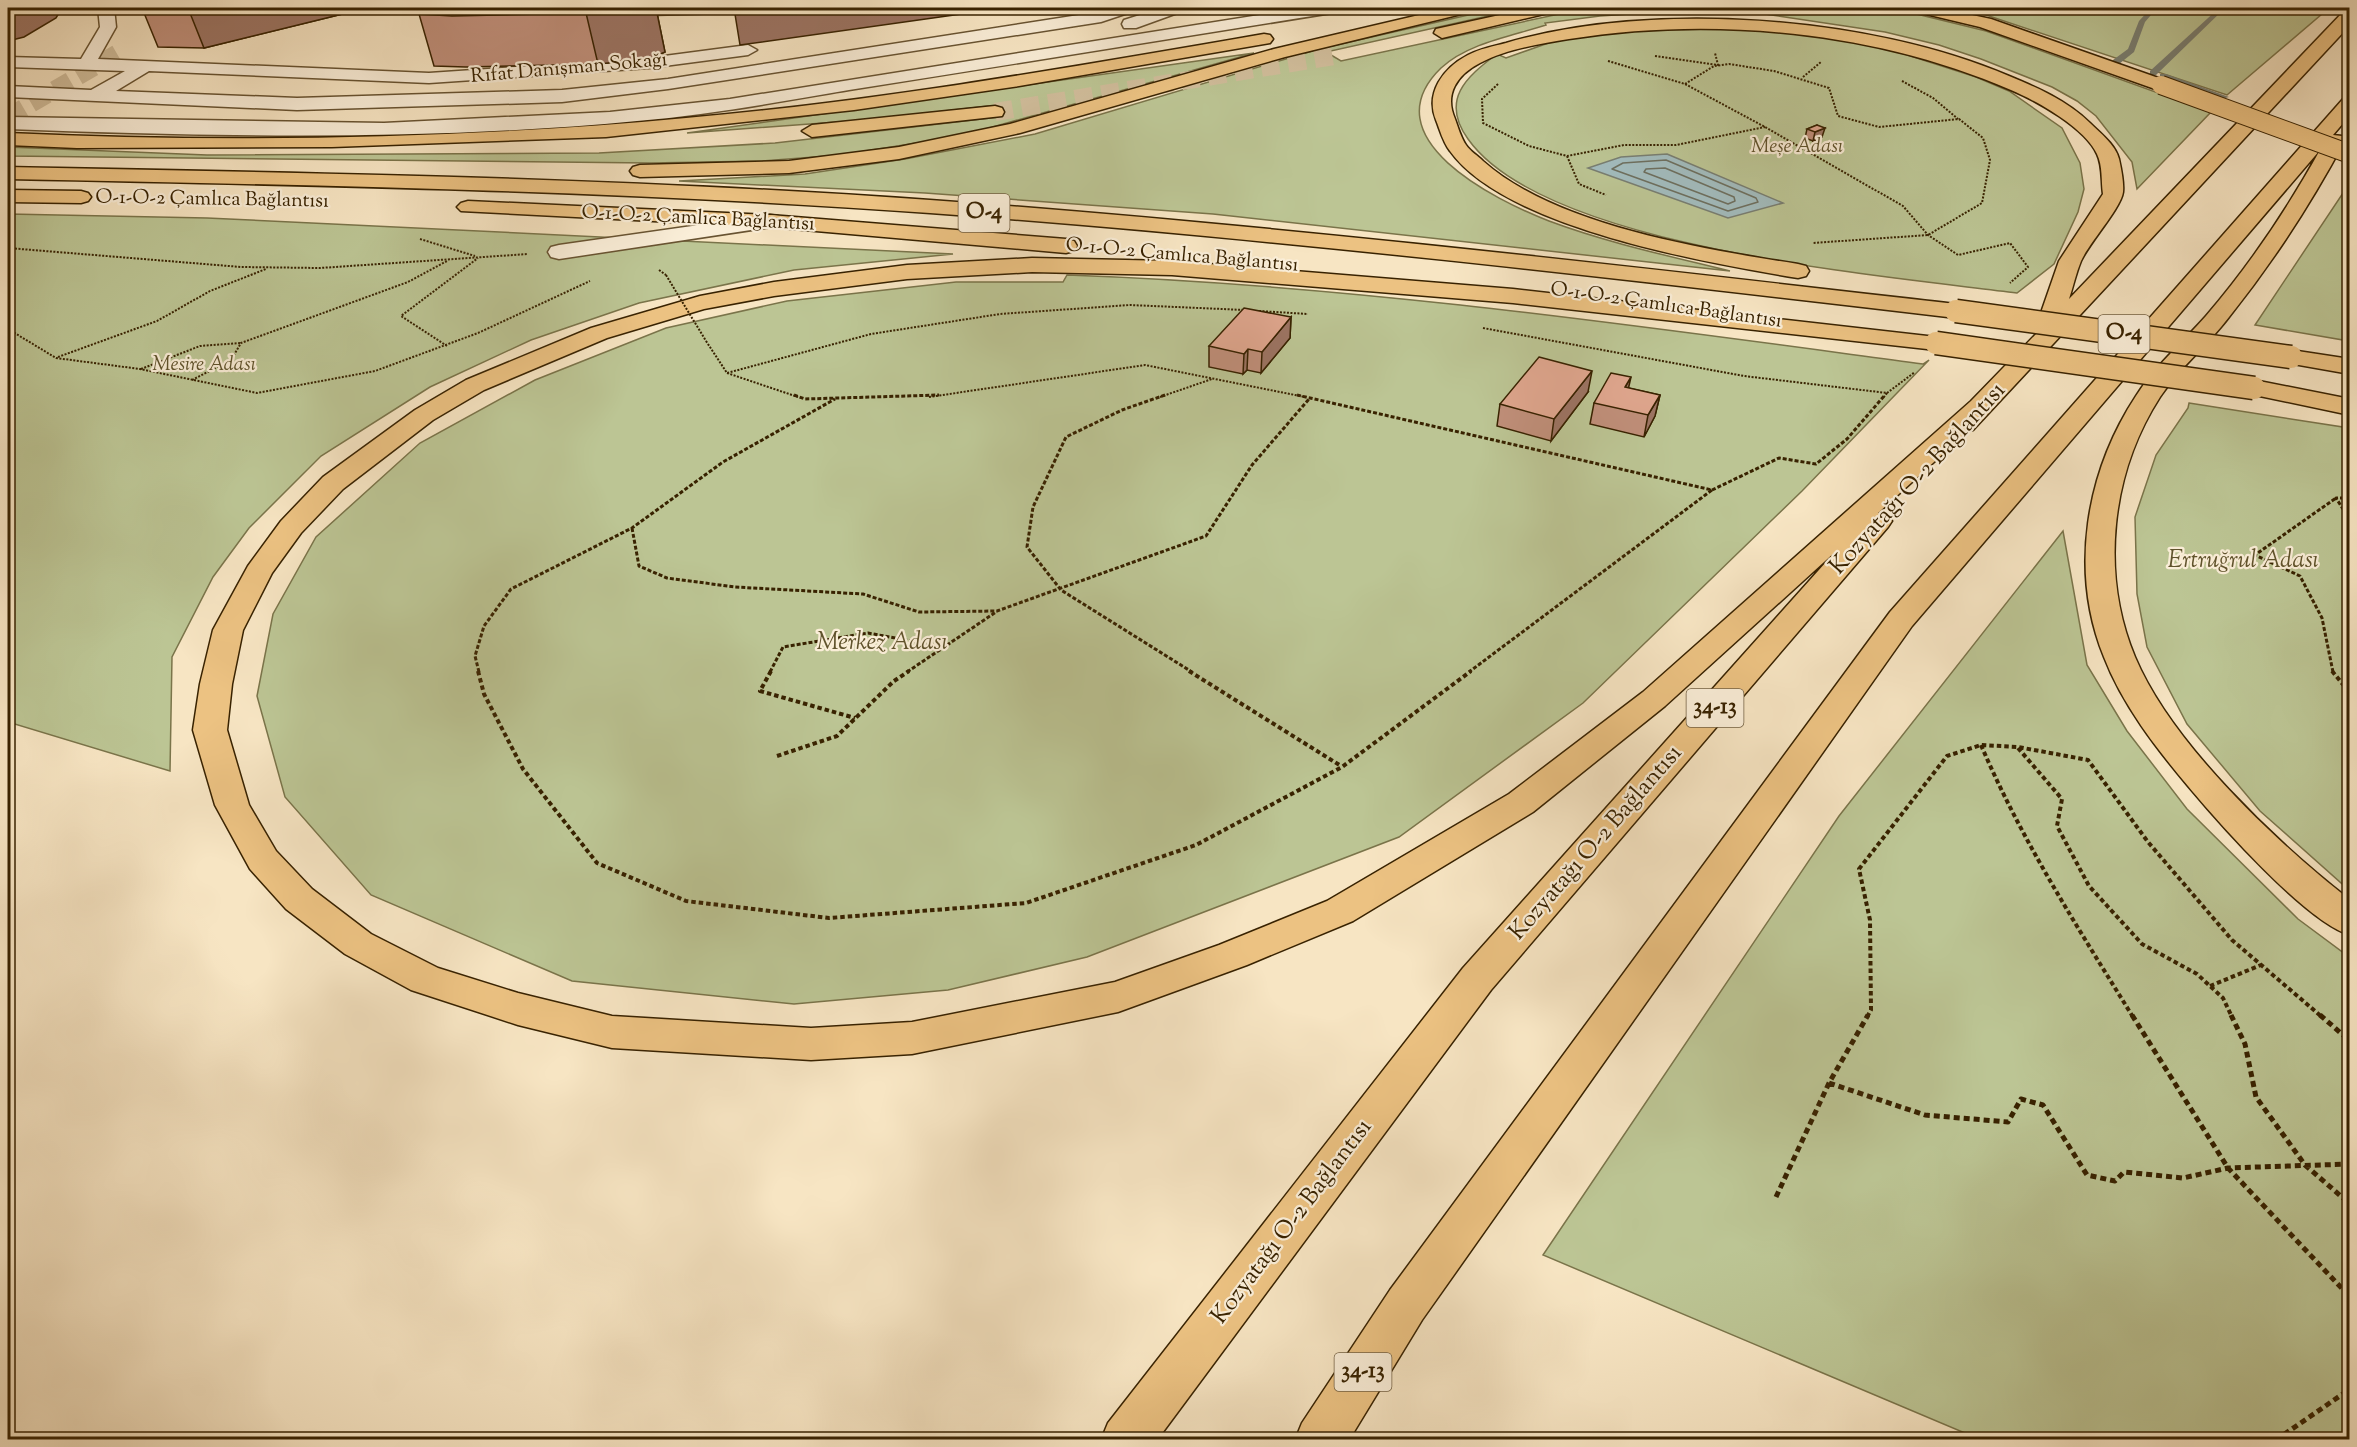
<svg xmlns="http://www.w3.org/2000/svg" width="2357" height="1447" font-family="'Sorts Mill Goudy',serif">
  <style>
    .green { fill: #bcc594; stroke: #7a744a; stroke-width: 1.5 }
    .water { fill: #a2bcbe; stroke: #787e72; stroke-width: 1.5 }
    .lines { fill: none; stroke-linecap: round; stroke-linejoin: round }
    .shore { stroke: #6d6f5f; stroke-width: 1.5 }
    .stream { fill: #787e72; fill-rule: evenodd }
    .minor-tunnel { stroke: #d1be9c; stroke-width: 18; stroke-dasharray: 18 9; stroke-linecap: butt }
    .highway-tunnel { stroke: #d1be9c; stroke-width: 18; stroke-dasharray: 18 9; stroke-linecap: butt }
    .minor-casing { stroke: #685331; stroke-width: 3 }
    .highway-casing { stroke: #382200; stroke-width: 3 }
    .path-far3 { stroke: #382200; stroke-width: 2; stroke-dasharray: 2 1.5; stroke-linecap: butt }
    .path-far2 { stroke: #382200; stroke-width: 3; stroke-dasharray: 4 2; stroke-linecap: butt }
    .path-far1 { stroke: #382200; stroke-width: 4; stroke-dasharray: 4.5 3; stroke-linecap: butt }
    .path { stroke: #382200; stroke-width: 5; stroke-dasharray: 6 4; stroke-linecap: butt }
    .minor { fill: #faeed8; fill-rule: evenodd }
    .highway { fill: #ecc282; fill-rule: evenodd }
    .highway-bridge-far1-casing { stroke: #382200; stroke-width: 20; stroke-linecap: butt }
    .highway-bridge-casing { stroke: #382200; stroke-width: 25; stroke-linecap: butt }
    .path-bridge { stroke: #382200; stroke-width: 2; stroke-dasharray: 2 1.5; stroke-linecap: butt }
    .highway-bridge-far1 { stroke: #ecc282; stroke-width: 18 }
    .highway-bridge { stroke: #ecc282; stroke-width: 22 }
    .wall { fill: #c08f7a; stroke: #382200; stroke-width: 1.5 }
    .shaded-wall { fill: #9c7463; stroke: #382200; stroke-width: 1.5 }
    .building { fill: #dfa68e; stroke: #382200; stroke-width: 1.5 }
    .labels { text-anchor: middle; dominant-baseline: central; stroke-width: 4.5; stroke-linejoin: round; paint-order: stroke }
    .far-street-label { font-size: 20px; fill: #382200; stroke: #faeed8 }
    .far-park-label { font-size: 20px; font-style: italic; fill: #60532c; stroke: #faeed8 }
    .shield { fill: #faeed8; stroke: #725f41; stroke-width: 1.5 }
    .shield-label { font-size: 22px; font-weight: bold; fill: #382200 }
    .street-label { font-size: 24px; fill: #382200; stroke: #faeed8 }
    .park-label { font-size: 24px; font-style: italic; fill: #60532c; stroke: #faeed8 }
  </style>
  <rect width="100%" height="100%" fill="#f7e5c3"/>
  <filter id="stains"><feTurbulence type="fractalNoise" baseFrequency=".00333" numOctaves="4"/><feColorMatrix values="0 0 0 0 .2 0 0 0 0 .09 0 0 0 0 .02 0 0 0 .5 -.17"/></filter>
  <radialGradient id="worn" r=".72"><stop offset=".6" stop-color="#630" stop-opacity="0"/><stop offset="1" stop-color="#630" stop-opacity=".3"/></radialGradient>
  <path class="green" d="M1499 8H1524L1326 52 1341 61 1587 8H1892L1986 31 2211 112 2137 189 2132 162 2096 116 2077 101 2052 87 1981 59 1939 45 1885 32 1765 14 1691 10 1600 16 1545 23 1546 25C1512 36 1468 43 1441 68 1369 138 1495 200 1549 221 1608 243 1669 256 1730 271L1213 214 925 193 679 181 805 174 905 159 1035 134 1319 49Z
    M1951 8H2329L2227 95 1986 15Z
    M1678 25 1811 33 1895 51 1976 77 2009 91 2062 128 2080 163 2084 189 2078 212 2054 264 2017 293C1886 276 1545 248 1468 139 1440 100 1466 77 1497 54L1506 58 1568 36Z
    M1254 53 961 136 840 155 762 161 650 163 8 156V147L207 155 599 153 775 143 1000 117 988 106 864 120 687 133Z
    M2349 184V341L2255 325Z
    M8 214 207 218 953 254 794 270 639 303 531 340 430 387 321 456 249 528 213 577 172 657 170 771 8 722Z
    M1067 275C1354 285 1639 326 1923 364L1929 360 1802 491 1583 703 1399 837 1087 957 948 990 794 1004 572 981 371 895 285 797 257 696 273 614 316 537 420 443 535 380 666 328 787 301 956 282H1063Z
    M2189 403 2349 428V890L2260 811 2187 724 2147 647 2137 594 2135 517 2156 455 2188 408Z
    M2063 531 2087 665 2127 731 2187 809 2298 919 2349 957V1439H1979L1543 1255 1839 816Z"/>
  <path class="water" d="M1667 154 1783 203 1728 218 1588 168 1621 157Z"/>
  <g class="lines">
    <path class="shore" d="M1666 160 1756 198 1758 202 1728 211 1612 169 1623 163Z
      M1665 168 1734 197 1735 201 1728 204 1644 172 1646 169Z"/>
    <path class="stream" d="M2151 8H2157L2145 22 2134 52 2119 64H2113V60L2128 49 2139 21Z
      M2219 8H2225L2156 75H2150V71Z
      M2160 74H2166L2229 97 2222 99 2160 78Z"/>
    <path class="minor-tunnel" d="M8 117 118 53"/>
    <path class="highway-tunnel" d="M995 112 1334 56"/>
    <defs>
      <path id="minor" d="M98 8H114L116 27 98 59 429 73 649 58 748 45 757 50 748 55 649 68 429 83 149 71 116 91 297 98 562 90 668 79 1098 12 1113 8H1136L1134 11 1101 22 668 89 562 102 297 110 8 97V86L91 90 125 71 8 67V57L81 59 100 27Z
        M605 8H731L723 13 611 16 603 11Z
        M1162 8H1185L1183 11 1136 28H1124L1122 24 1124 20Z
        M1303 8H1340L1332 13C1171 38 1010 65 849 90 778 102 708 115 637 121 428 141 217 137 8 129V117L384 123 610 112 730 99Z
        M770 215 778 216 781 221 778 226 559 259 551 257 548 252 551 247 559 245Z"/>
      <path id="highway" d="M1449 8H1476L1474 11 1285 57 1020 133 899 159 789 173 640 177 633 175 630 171 633 167 640 165 789 161 899 147 1010 124 1274 49Z
        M1532 8 1555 9 1553 12 1442 38 1434 33 1436 29Z
        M1911 8H1939L1991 19 2167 81 2170 85 2167 89H2155L1980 27 1913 11Z
        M2350 10V25L1973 430 1968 431 1878 513 1888 515 1892 521 1888 527 1491 990 1157 1440H1101L1108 1423 1463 968 1835 552 1665 706 1533 812 1353 921 1247 965 1118 1012 912 1054 811 1060 612 1048 518 1025 411 990 345 954 286 909 250 869 215 805 193 730 200 684 213 630 248 566 281 521 323 477 415 410 466 380 591 328 700 296 774 282 907 265 1032 258 1172 261 1513 289 1945 338 1948 343 1945 348 1936 350 1513 303 1172 275 1032 272 907 279 774 296 704 309 607 338 484 390 433 420 343 489 301 533 272 573 243 630 232 684 227 730 249 805 276 851 312 889 371 934 438 968 518 993 612 1016 811 1028 912 1022 1115 982 1219 945 1327 901 1509 794 1643 692 1971 401 2037 333 2035 330 2059 261 2103 194C2101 181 2103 166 2097 154 2085 128 2037 101 2011 90 1875 31 1714 16 1569 39 1540 44 1505 49 1480 63 1457 75 1444 94 1455 119 1458 127 1461 138 1466 145 1470 151 1478 156 1483 161 1556 226 1703 249 1798 264L1806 266 1809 271 1806 276 1798 278C1707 263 1505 228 1450 151 1443 142 1440 130 1436 120 1425 93 1443 68 1468 55 1479 49 1494 46 1506 43 1652 0 1869 16 2009 76 2038 88 2066 100 2090 123 2100 133 2115 144 2119 159 2121 168 2124 183 2123 192 2121 208 2089 243 2081 261 2076 273 2073 287 2069 299L2344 11Z
        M1264 34 1270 35 1273 39 1270 43 1019 86 854 110 606 137 332 147 77 148 8 145V133C233 143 462 139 686 118 880 101 1072 67 1264 34Z
        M2350 98V115L2333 135 2342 136 2345 140C2312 202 2273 262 2229 317 2208 345 2179 368 2160 397 2111 473 2100 573 2135 657 2171 743 2277 843 2350 900V935C2306 922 2219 823 2188 786 2156 748 2122 704 2104 657 2069 571 2086 472 2136 396 2155 366 2182 343 2206 316 2249 266 2288 208 2320 150L1912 626 1422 1320 1349 1440H1295L1302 1423 1390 1290 1890 612 2343 99Z
        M995 106 1002 108 1004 112 1002 116 812 137 802 131 812 125Z
        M8 167C316 173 623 178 930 200 1273 225 1615 265 1956 304L1964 306 1968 311 1964 316 1956 318C1615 278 1273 238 930 213 623 191 316 185 8 179Z
        M8 190 81 191 88 193 91 197 88 201 81 203 8 202Z
        M468 201 770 215 1066 239 1074 241 1077 246 1074 251 1066 253 770 227 461 211 457 207 461 203Z
        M2291 350 2350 359V374L2282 362 2279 357 2282 352Z
        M2254 380 2350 399V415L2245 393 2241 388 2245 383Z"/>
    </defs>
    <use href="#minor" class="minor-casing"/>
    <use href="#highway" class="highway-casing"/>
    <path class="path-far3" d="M1655 56 1718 65 1715 53
      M1608 61 1685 84 1765 127 1903 206 1928 235 1958 255 2010 243 2028 267 2010 283
      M1803 77 1821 62
      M1902 81 1933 98 1958 119
      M1498 84 1482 99 1483 123 1529 146 1567 156 1624 145H1676L1765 127
      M1685 84 1714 66 1729 64 1774 71 1829 88 1838 116 1879 127 1959 119 1983 138 1990 160 1982 203 1928 235 1813 243
      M1567 156 1579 184 1606 195
      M420 239 475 256
      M8 248 241 267 320 268 528 254
      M659 270 666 275
      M1259 311 1308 314
      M1483 328 1744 376 1887 393 1884 397
      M8 329 56 358 140 369 257 393 375 371 478 333 590 281
      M706 341 727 373 871 334 1000 314 1130 305 1245 310
      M447 346 401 316 478 258
      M58 357 157 321 210 291 266 269
      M141 369 200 346 241 343
      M727 373 798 397
      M192 380 231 360 241 343 408 282 447 261
      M1887 393 1915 372
      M929 397 1145 365 1305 397
      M1160 397 1212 379"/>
    <path class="path-far2" d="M794 395 805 399 939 395
      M1165 395 1122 410 1066 437 1033 507 1027 547 1061 590 1192 672
      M1297 395 1712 490 1469 672
      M1712 490 1779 458 1816 464 1847 439 1885 395
      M2350 498H2336L2350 520
      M632 528 639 566 667 578 735 587 863 594 919 612 997 611 1206 536 1252 465 1309 399
      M479 672 475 656 484 626 511 589 632 528 723 462 835 399
      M770 672 783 647 868 633 944 647
      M907 672 996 612
      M2333 672 2322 618 2300 576 2255 555 2336 498"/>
    <path class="path-far1" d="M478 671 484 694 523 769 597 863 686 901 829 918 1026 903 1196 845 1342 767 1471 671
      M771 671 760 691 855 718
      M1189 671 1341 766
      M2332 671 2350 693
      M1981 745C2022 841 2078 928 2133 1017
      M2018 748 2062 799 2057 826 2089 886 2142 944 2197 974 2223 998 2232 1017
      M777 756 837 736 894 681 909 671
      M2210 986 2261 965
      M1867 1017 1871 1010 1870 920 1859 869 1947 756 1981 745 2018 747 2088 760 2148 842 2232 940 2322 1017"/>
    <path class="path" d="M2132 1015 2228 1168 2350 1297
      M2231 1015 2245 1044 2256 1097 2305 1165 2350 1204
      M2320 1015 2350 1041
      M1829 1083 1925 1115 2008 1122 2021 1099 2043 1105 2087 1175 2115 1181 2124 1172 2183 1178 2228 1168 2350 1164
      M1776 1197 1829 1083 1868 1015
      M2276 1440 2350 1389"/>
    <use href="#minor" class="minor"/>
    <use href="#highway" class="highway"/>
    <defs>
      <path id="highway-bridge-far1" d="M2161 85 2350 154"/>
      <path id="highway-bridge" d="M1956 311 2291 357
        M1936 343 2254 388"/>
    </defs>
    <use href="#highway-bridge-far1" class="highway-bridge-far1-casing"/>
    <use href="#highway-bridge" class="highway-bridge-casing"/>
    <path class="path-bridge" d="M666 275 706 341"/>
    <use href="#highway-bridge-far1" class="highway-bridge-far1"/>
    <use href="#highway-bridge" class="highway-bridge"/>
  </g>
  <path class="wall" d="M142 8H367L204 48 158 47Z
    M656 8 665 52 649 59 598 64 466 67 434 66 419 14Z
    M1817 125 1822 137 1813 141 1805 138 1807 129Z
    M1291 317 1290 338 1261 373 1247 370 1243 374 1209 367V346Z
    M1628 388 1660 395 1655 416 1644 437 1590 424 1594 403Z
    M1588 392 1551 441 1497 426 1500 404Z"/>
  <path class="shaded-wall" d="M8 8H56L59 13 56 18 24 37 8 41Z
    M188 8H367L204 48Z
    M641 8H656L665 52 649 59 598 64 586 13Z
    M734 8H1004L740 45Z
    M1825 128 1822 137 1813 141 1815 132Z
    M1291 317 1290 338 1261 373 1262 352Z
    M1248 349 1247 370 1243 374 1244 354Z
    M1592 371 1588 392 1551 441 1554 419Z
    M1631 377 1626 399 1625 387Z
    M1660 395 1655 416 1644 437 1648 415Z"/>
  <path class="building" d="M419 8H641L639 9 586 13 452 16 419 14Z
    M1817 125 1825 128 1815 132 1807 129Z
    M1244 308 1291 317 1262 352 1248 349 1244 354 1209 346Z
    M1539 357 1592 371 1554 419 1500 404Z
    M1611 373 1631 377 1625 387 1660 395 1648 415 1594 403Z"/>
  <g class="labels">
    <g class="far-street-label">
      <text transform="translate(569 69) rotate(-5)">Rıfat Danışman Sokağı</text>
      <text transform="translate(212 200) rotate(1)">O-1-O-2 Çamlıca Bağlantısı</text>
      <text transform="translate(698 219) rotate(3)">O-1-O-2 Çamlıca Bağlantısı</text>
      <text transform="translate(1182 256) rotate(5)">O-1-O-2 Çamlıca Bağlantısı</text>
      <text transform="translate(1666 306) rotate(8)">O-1-O-2 Çamlıca Bağlantısı</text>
    </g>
    <g class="far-park-label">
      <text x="1797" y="147">Meşe Adası</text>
      <text x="204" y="365">Mesire Adası</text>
    </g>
    <g class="shield">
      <rect x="958.5" y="194" width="51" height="38" rx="4.5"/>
      <rect x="2098.5" y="315" width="51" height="38" rx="4.5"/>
      <rect x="1686.5" y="689" width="57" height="38" rx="4.5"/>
      <rect x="1334.5" y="1353" width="57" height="38" rx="4.5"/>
    </g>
    <g class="shield-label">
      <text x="984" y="213">O-4</text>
      <text x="2124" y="334">O-4</text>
      <text x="1715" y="708">34-13</text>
      <text x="1363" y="1372">34-13</text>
    </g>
    <g class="street-label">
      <text transform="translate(1918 479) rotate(-48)">Kozyatağı O-2 Bağlantısı</text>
      <text transform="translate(1596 843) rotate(-49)">Kozyatağı O-2 Bağlantısı</text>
      <text transform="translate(1292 1222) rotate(-53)">Kozyatağı O-2 Bağlantısı</text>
    </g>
    <g class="park-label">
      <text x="2243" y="561">Ertruğrul Adası</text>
      <text x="882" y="643">Merkez Adası</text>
    </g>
  </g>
  <rect width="2357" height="1447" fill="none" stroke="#f7e5c3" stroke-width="30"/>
  <rect x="9" y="9" width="2339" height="1429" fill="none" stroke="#382200" stroke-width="3"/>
  <rect x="15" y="15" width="2327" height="1417" fill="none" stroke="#382200" stroke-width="1.5"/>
  <rect width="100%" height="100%" filter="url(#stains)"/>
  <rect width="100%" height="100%" fill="url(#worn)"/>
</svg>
